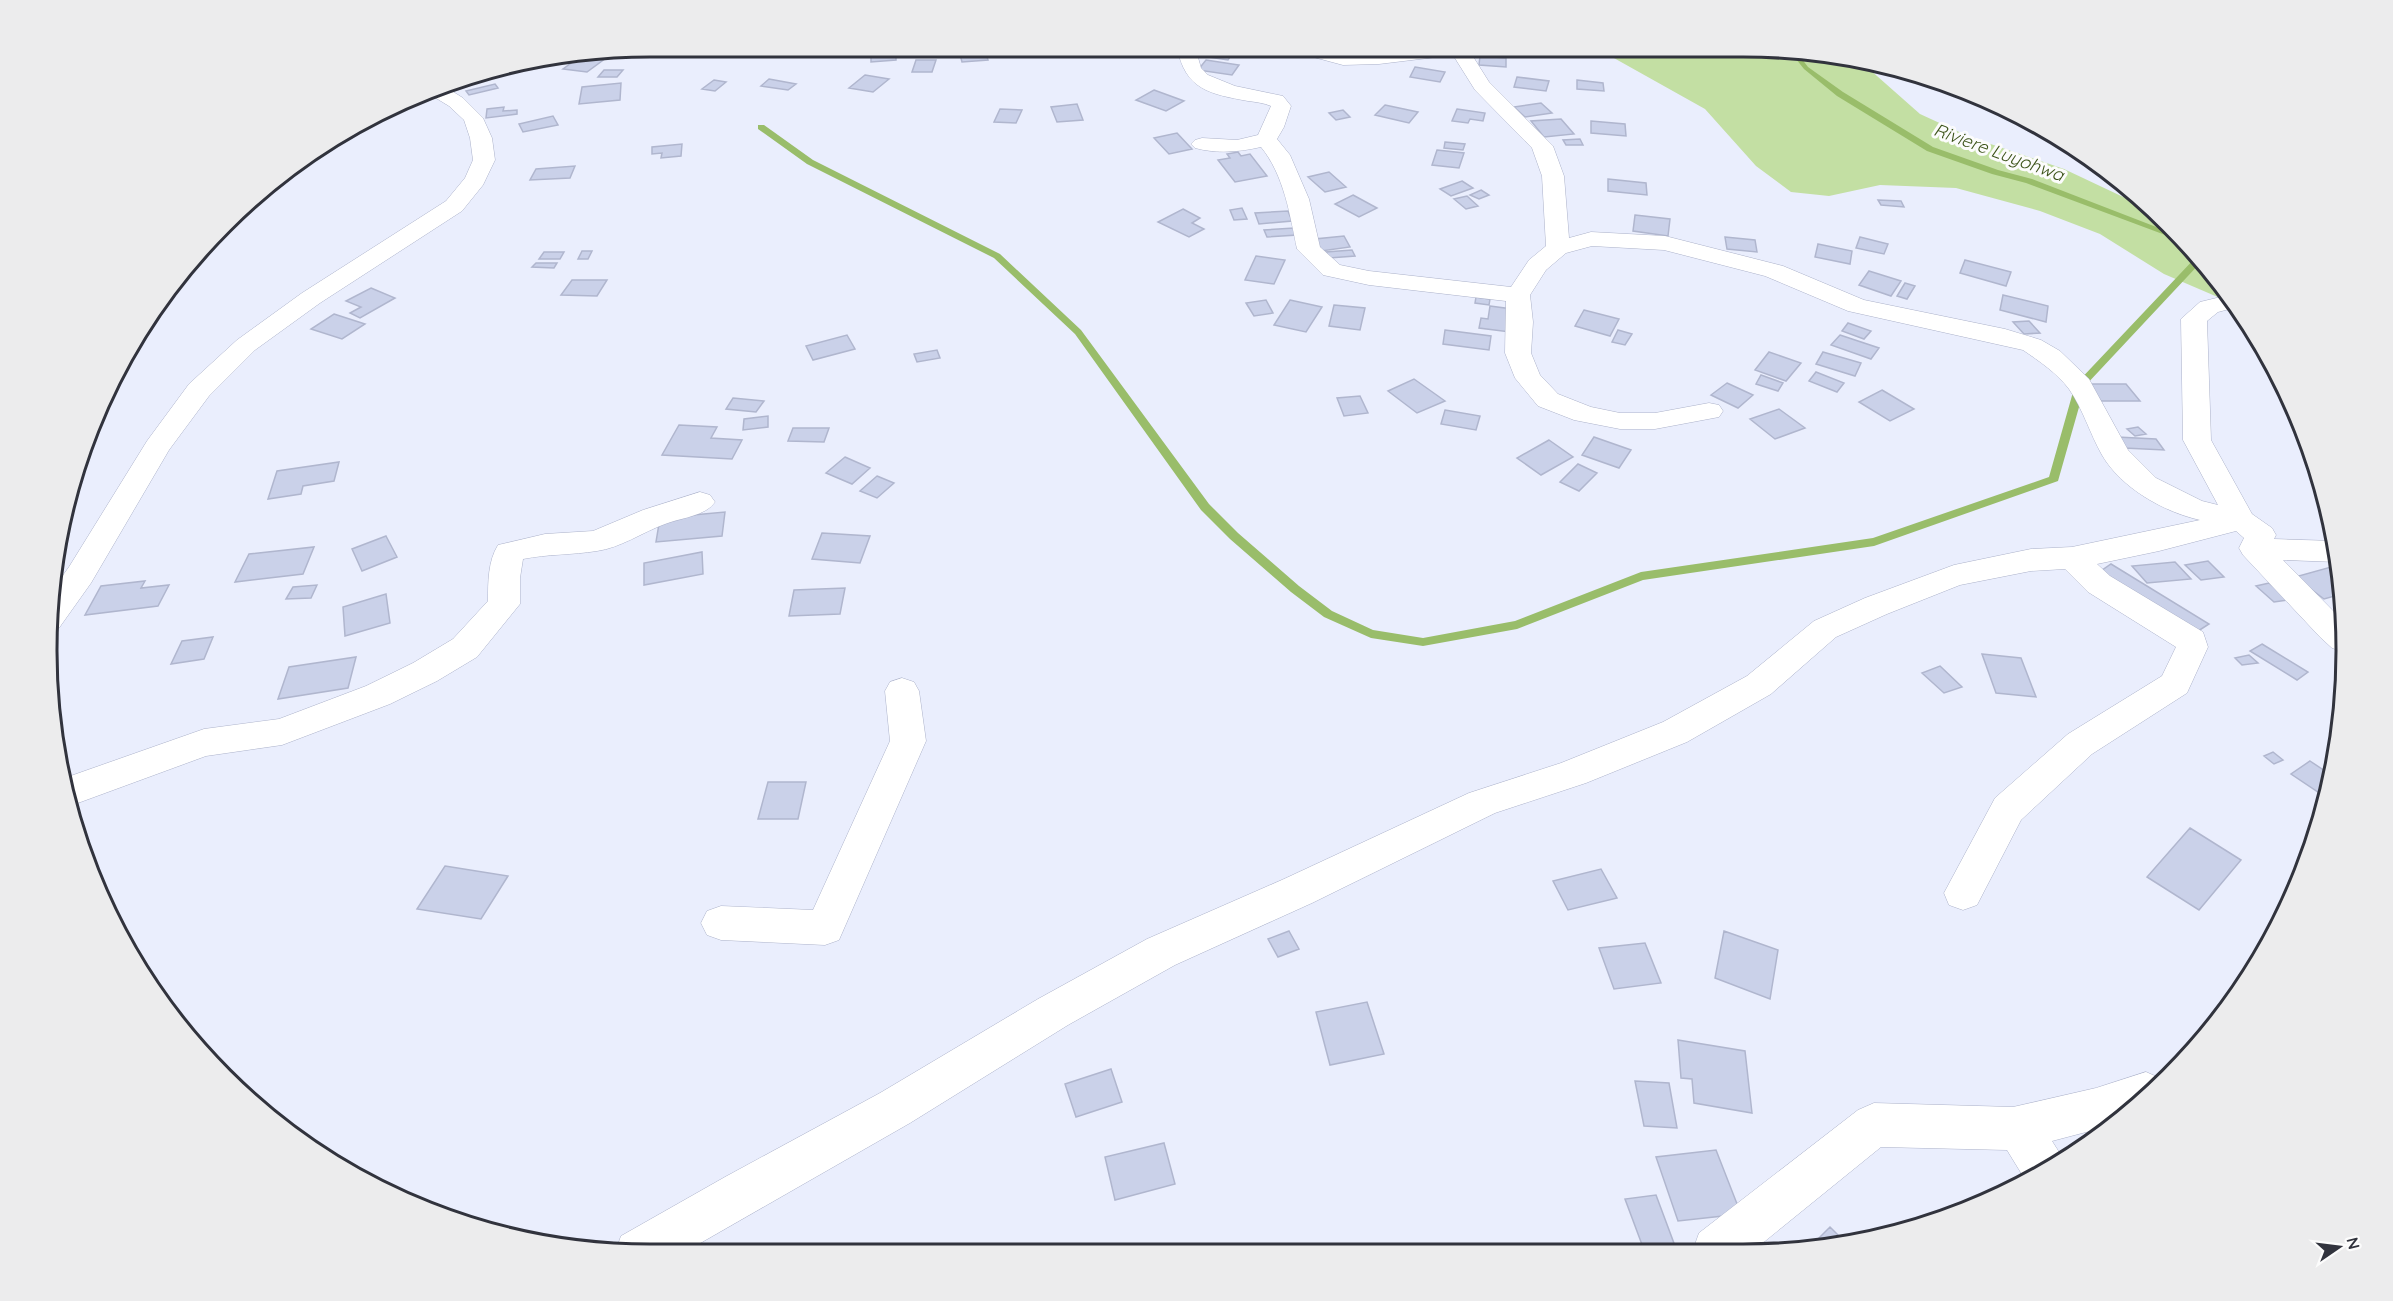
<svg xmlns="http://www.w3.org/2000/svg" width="2393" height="1301" font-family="Quicksand,sans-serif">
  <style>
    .green { fill: #c3dfa3 }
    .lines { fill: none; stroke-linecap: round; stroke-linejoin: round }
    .stream { fill: #99bd6a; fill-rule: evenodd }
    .building { fill: #cad1e9; stroke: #b0b6ce; stroke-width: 1.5 }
    .minor-casing { stroke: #acb2ca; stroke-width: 1 }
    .minor { fill: #fff; fill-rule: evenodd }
    .labels { text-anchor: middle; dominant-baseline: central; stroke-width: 6; stroke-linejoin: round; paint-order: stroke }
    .far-water-label { font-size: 18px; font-style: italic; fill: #3d541a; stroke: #fcfcfc }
    .rim { fill: none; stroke: #31333d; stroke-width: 3 }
  </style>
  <rect width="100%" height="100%" fill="#eaeefd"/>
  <path class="green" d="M1596 48H1782L1860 61 1920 114 1970 137 2064 169 2155 212 2221 283 2240 312 2220 298 2164 274 2100 234 2040 211 1956 188 1880 185 1829 196 1791 192 1756 166 1705 109Z"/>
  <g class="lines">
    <path class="stream" d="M1788 49 1795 50 1808 67 1843 92 1933 147 1998 170 2032 179 2177 235 2184 242 2026 183 1992 174 1927 151 1837 96 1804 69Z
      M758 125H764L813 160 1000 254 1081 330 1209 504 1238 533 1299 586 1332 611 1373 630 1423 638 1515 621 1641 572 1873 538 2049 477 2075 385 2196 257 2202 261 2085 386 2058 481 1874 546 1643 580 1517 629 1423 646 1371 638 1324 617 1291 592 1230 539 1201 510 1075 334 994 258 807 164 758 129Z"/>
  </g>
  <path class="building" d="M930 47H950L951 53 931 55Z
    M958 47H984L988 60 962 62Z
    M896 48V60L871 62V49Z
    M1214 50 1233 52 1228 60 1208 57Z
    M585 53 610 55 587 72 563 69Z
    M571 55 568 60 546 61 549 56Z
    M1480 56 1506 58V67L1479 65Z
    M916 60H936L932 72H912Z
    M1206 60 1239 65 1232 75 1198 70Z
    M1415 67 1445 72 1440 82 1410 77Z
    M604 70H623L617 77H598Z
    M865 75 889 79 873 92 849 88Z
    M1517 77 1549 81 1546 91 1514 87Z
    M769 79 796 84 788 90 761 86Z
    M714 80 726 82 715 91 702 89Z
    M1577 80 1603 83 1604 91 1577 89Z
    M621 83 620 100 579 104 582 87Z
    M495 84 498 88 469 95 466 91Z
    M1154 90 1184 101 1166 111 1136 100Z
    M1541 103 1552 113 1525 117 1514 107Z
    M1077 104 1083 120 1057 122 1051 107Z
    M1385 105 1418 112 1409 123 1375 115Z
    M504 107 503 111 517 110V114L486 118 487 109Z
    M1000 109 1022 110 1016 123 994 122Z
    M1457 109 1485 113 1483 121 1470 119 1468 123 1452 121Z
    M1343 110 1350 117 1336 120 1329 113Z
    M553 116 558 125 523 132 519 124Z
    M1561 119 1574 134 1544 137 1531 121Z
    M1591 121 1625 124 1626 136 1591 133Z
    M1177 133 1192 149 1169 154 1154 138Z
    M1580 139 1583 145H1566L1563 140Z
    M1445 142 1465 144 1463 150 1444 148Z
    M682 144 681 156 661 158 662 153 652 154V147Z
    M1437 150 1464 153 1459 168 1432 165Z
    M1238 152 1241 156 1250 154 1267 176 1235 182 1218 160 1230 158 1227 154Z
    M575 166 570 178 530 180 536 169Z
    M1329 172 1346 187 1325 192 1308 177Z
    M1608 179 1646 183 1647 195 1608 191Z
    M1462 181 1473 188 1451 196 1440 189Z
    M1481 190 1489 195 1479 199 1470 195Z
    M1353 195 1377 208 1359 217 1335 204Z
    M1467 196 1478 206 1466 209 1454 199Z
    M1878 200 1901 201 1904 207 1881 205Z
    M1242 208 1247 219 1234 220 1230 210Z
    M1183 209 1200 218 1192 223 1204 229 1189 237 1158 222Z
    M1288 211 1292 221 1259 224 1255 213Z
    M1635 215 1670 219 1668 236 1633 231Z
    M1294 228 1297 235 1267 237 1264 230Z
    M1344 236 1350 247 1321 251 1315 239Z
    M1725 237 1755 240 1757 252 1727 249Z
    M1860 237 1888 244 1884 254 1856 248Z
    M1818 244 1852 251 1850 264 1815 257Z
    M1352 250 1355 256 1329 258 1326 252Z
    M582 251H592L588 259H578Z
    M544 252H564L560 259H539Z
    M1256 256 1285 260 1274 284 1245 280Z
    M1965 260 2011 272 2006 286 1960 273Z
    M536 263H557L554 268 532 267Z
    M1869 271 1901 281 1891 296 1859 285Z
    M572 280H607L597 296 561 295Z
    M1905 283 1915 286 1907 299 1897 296Z
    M371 288 395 298 360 318 350 313 361 307 346 301Z
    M2003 295 2048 306 2046 322 2000 310Z
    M1476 297 1490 299 1489 305 1475 303Z
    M1266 300 1273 313 1254 316 1246 303Z
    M1290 300 1322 307 1306 332 1274 325Z
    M1334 305 1365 308 1360 330 1329 326Z
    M1490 306 1512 309 1510 332 1479 328 1481 318 1488 319Z
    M1584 310 1619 319 1610 336 1575 326Z
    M334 314 365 324 342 339 311 329Z
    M2029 321 2040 333 2024 334 2013 322Z
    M1848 323 1871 331 1864 339 1842 331Z
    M1445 330 1491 336 1489 350 1443 344Z
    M1618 330 1632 334 1625 345 1612 342Z
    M847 335 855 349 813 360 806 346Z
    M1840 335 1879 348 1871 359 1831 345Z
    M937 350 940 358 917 362 914 354Z
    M1769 352 1801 363 1786 381 1755 370Z
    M1823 352 1861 363 1855 376 1816 364Z
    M1816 372 1844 383 1837 392 1809 381Z
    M1761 375 1783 383 1778 391 1756 384Z
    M1414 379 1445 401 1417 413 1388 391Z
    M1727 383 1753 395 1738 408 1711 395Z
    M2087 384H2126L2140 401H2101Z
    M1882 390 1914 409 1890 421 1859 402Z
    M1360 396 1368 413 1344 416 1337 398Z
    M733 398 764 401 756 412 726 409Z
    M1779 409 1805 428 1775 439 1750 419Z
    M1445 410 1480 416 1476 430 1441 424Z
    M768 416V427L743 430 744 419Z
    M679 425 717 427 711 438 742 440 732 459 662 455Z
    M2138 427 2146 434 2135 436 2127 429Z
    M793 428H829L824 442 788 441Z
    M1594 437 1631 450 1619 468 1582 455Z
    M2117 437 2156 439 2164 450 2124 448Z
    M1549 440 1573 457 1541 475 1517 458Z
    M845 457 870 468 852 484 826 473Z
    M339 462 334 481 303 486 301 494 268 499 277 471Z
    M1578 464 1597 473 1579 491 1560 482Z
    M877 476 894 483 877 498 860 491Z
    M725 512 722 536 656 542 660 518Z
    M822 533 870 536 860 563 812 559Z
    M386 536 397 557 362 571 352 549Z
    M314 547 303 574 235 582 249 554Z
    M702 552 703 574 644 585V563Z
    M2208 561 2224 577 2201 580 2185 565Z
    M2175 562 2191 579 2147 583 2132 566Z
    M2111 564 2209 624 2195 633 2098 573Z
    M2331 567 2339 573 2342 594 2324 599 2295 577Z
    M145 581 141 588 169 585 158 606 85 615 101 586Z
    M2269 583 2288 600 2274 602 2256 586Z
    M317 585 311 598 286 599 293 587Z
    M845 588 840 614 789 616 794 590Z
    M386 594 390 623 345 636 343 607Z
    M213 637 204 659 171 664 182 641Z
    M2262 644 2308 672 2297 680 2250 651Z
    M1982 654 2021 658 2036 697 1996 693Z
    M2249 655 2258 663 2242 665 2235 658Z
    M356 657 348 688 278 699 289 667Z
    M1940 666 1962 687 1944 693 1922 673Z
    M2273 752 2283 760 2274 764 2264 756Z
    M2310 761 2331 775 2327 790 2321 794 2291 774Z
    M768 782H806L798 819H758Z
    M2190 828 2241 860 2199 910 2147 877Z
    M445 866 508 876 481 919 417 909Z
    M1601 869 1617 898 1568 910 1553 881Z
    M1289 931 1299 949 1278 957 1268 939Z
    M1724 931 1778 950 1770 999 1715 978Z
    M1645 943 1661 983 1614 989 1599 948Z
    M1367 1002 1384 1054 1330 1065 1316 1012Z
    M1678 1040 1745 1051 1752 1113 1694 1103 1692 1079 1681 1078Z
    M1111 1069 1122 1102 1076 1117 1065 1084Z
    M1635 1081 1669 1083 1677 1128 1644 1126Z
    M1164 1143 1175 1184 1115 1200 1105 1157Z
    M1716 1150 1741 1214 1678 1221 1656 1157Z
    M1656 1195 1675 1246 1644 1250 1625 1199Z
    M1830 1227 1846 1243 1821 1249H1808Z"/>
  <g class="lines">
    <defs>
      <path id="minor" d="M1177 47H1195L1201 68 1208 75 1235 86 1283 96 1291 106 1284 127 1277 139 1290 155 1309 199 1320 247 1340 265 1369 271 1511 287 1529 260 1546 246 1542 176 1532 148 1475 90 1453 55 1379 64 1343 65 1291 51 1289 47H1321L1343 53 1422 47H1467L1489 82 1553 146 1564 176 1569 238 1591 232 1665 236 1783 266 1864 300 2005 329 2041 340 2060 351 2089 379 2128 450 2156 478 2202 501 2218 505 2183 440 2181 319 2200 302 2229 295 2237 307 2218 312 2207 321 2211 440 2252 514 2272 528 2276 535 2274 539 2334 541 2337 562 2283 560 2345 623 2344 652 2332 648 2320 637 2243 555 2239 548 2244 538 2236 531 2159 551 2097 564 2110 576 2203 632 2208 647 2187 693 2092 754 2021 820 1977 905 1963 910 1949 905 1944 893 1995 798 2068 734 2162 676 2176 647 2088 592 2065 569 2031 571 1960 585 1887 614 1836 637 1771 694 1687 742 1586 783 1495 813 1312 903 1175 965 1068 1025 910 1123 683 1253H615L621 1236 725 1177 880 1093 1038 999 1147 939 1284 879 1469 793 1561 763 1663 722 1747 676 1814 621 1865 598 1954 565 2031 549 2072 547 2200 520C2164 512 2121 488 2102 455 2090 434 2083 409 2069 389 2057 373 2039 361 2023 350L1848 311 1765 276 1664 250 1592 246 1566 253 1546 270 1530 295 1533 322 1531 353 1540 375 1558 394 1591 407 1620 413H1655L1709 403 1719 405 1723 411 1719 417 1655 429H1620L1574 420 1538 406 1515 378 1505 353 1506 301 1369 285 1323 275 1297 249C1290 215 1284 175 1261 147 1239 152 1217 154 1195 148L1191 144 1195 140 1202 138 1237 140 1258 135 1271 106C1264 103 1256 102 1248 101 1210 94 1185 90 1177 47Z
        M442 85 463 98 483 118 492 138 495 160 483 185 462 211 320 303 255 350 209 396 169 450 91 583 59 628 48 631 51 592 69 567 147 441 189 384 237 340 302 293 446 201 465 178 473 160 470 138 464 120 449 106 426 92Z
        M700 492 710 495 715 502C706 516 680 518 665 524 643 532 620 548 597 551 572 555 548 554 523 559L520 578V604L477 657 437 681 390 704 282 745 206 756 67 807 62 779 204 729 279 719 366 686 413 663 453 639 488 601C488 582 488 561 498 545L545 534 593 531 643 510Z
        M902 678 914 682 919 691 926 741 839 940 825 945 721 940 707 935 701 923 707 911 721 906 813 910 890 741 885 691 890 682Z
        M2146 1072 2162 1079 2109 1126 2052 1141 2064 1160 2026 1181 2007 1150 1881 1147 1754 1250H1693L1699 1233 1858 1110 1874 1103 2013 1107 2096 1088Z"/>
    </defs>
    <use href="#minor" class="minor-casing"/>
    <use href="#minor" class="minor"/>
  </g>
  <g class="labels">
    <g class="far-water-label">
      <text transform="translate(1999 152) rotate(20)">Riviere Luyohwa</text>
    </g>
  </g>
  <path d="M0 0H2393V1301H0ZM650 57H1743A593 593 0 0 1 2336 650V651A593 593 0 0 1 1743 1244H650A593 593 0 0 1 57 651V650A593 593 0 0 1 650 57Z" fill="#ececed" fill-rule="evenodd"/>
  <path class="rim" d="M650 57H1743A593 593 0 0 1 2336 650V651A593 593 0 0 1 1743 1244H650A593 593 0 0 1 57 651V650A593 593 0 0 1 650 57Z"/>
  <g transform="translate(2339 1247) rotate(76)" stroke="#fcfcfc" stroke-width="4.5" paint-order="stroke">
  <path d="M0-4.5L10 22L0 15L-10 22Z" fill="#31333d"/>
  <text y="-9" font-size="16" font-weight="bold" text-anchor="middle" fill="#31333d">N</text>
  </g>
</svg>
